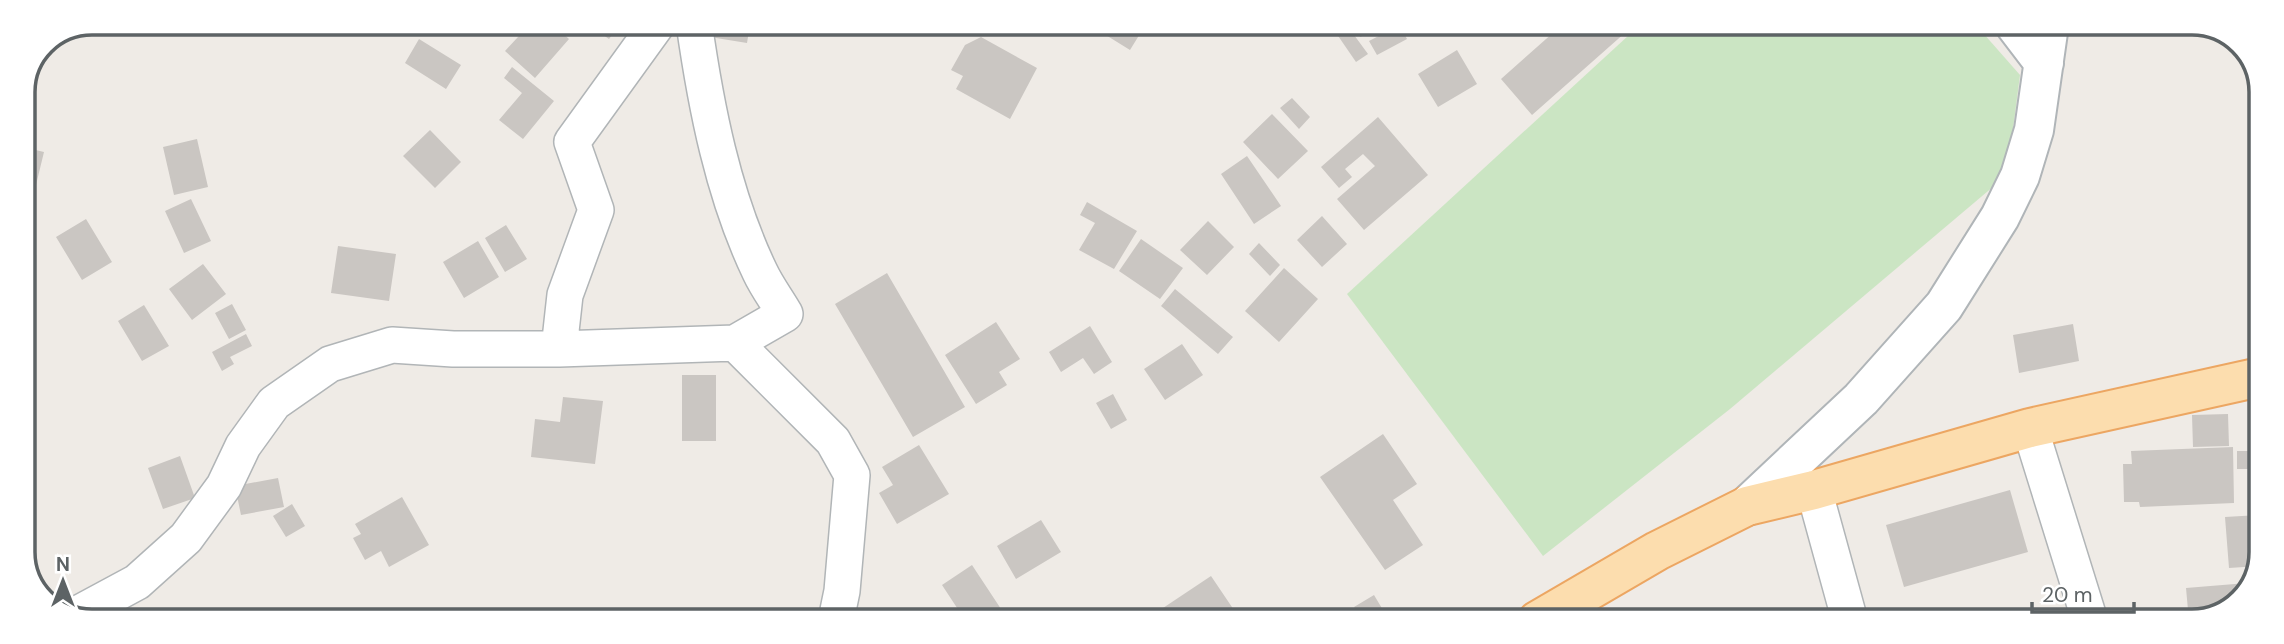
<svg xmlns="http://www.w3.org/2000/svg" width="2284" height="644" font-family="'DM Sans',sans-serif">
  <style>
    .green { fill: #cbe5c3 }
    .building { fill: #cac6c2 }
    .lines { fill: none; stroke-linecap: round; stroke-linejoin: round }
    .minor-casing { stroke: #b1b5b7; stroke-width: 38 }
    .secondary-casing { stroke: #b0b5b8; stroke-width: 42 }
    .primary-casing { stroke: #eca662; stroke-width: 42 }
    .minor { stroke: #fff; stroke-width: 35 }
    .secondary { stroke: #fff; stroke-width: 38 }
    .primary { stroke: #fcddae; stroke-width: 38 }
    .rim { fill: none; stroke: #5d6365; stroke-width: 3.5 }
  </style>
  <rect width="100%" height="100%" fill="#efebe6"/>
  <path class="green" d="M1641 24 1976 25 2020 75 2007 175 1730 409 1543 556 1347 294Z"/>
  <path class="building" d="M531 23H551L569 39 535 78 505 51Z
    M586 23H621L609 39Z
    M712 23 750 25 747 43 710 37Z
    M936 24H959L947 35Z
    M1088 24H1146L1130 50Z
    M1343 24H1346L1368 54 1356 62 1334 30Z
    M1356 24H1393L1360 37Z
    M1563 24H1635L1532 115 1501 79Z
    M1400 25 1407 39 1377 55 1369 41Z
    M981 37 1037 68 1010 119 956 89 963 76 951 70 965 45Z
    M419 39 461 65 446 89 405 63Z
    M1457 50 1477 84 1438 107 1418 74Z
    M512 67 554 101 523 139 499 120 522 93 504 78Z
    M1292 98 1310 117 1299 129 1280 108Z
    M1272 114 1308 151 1278 179 1243 142Z
    M1378 117 1428 175 1364 230 1337 199 1375 166 1363 154 1345 169 1352 177 1339 188 1321 167Z
    M430 130 461 162 435 188 403 156Z
    M197 139 208 187 174 195 163 147Z
    M23 147 44 152 35 189 23 186Z
    M1247 156 1281 206 1254 224 1221 174Z
    M191 199 211 241 184 253 165 211Z
    M1087 202 1137 231 1114 269 1079 250 1095 223 1080 215Z
    M1322 216 1347 244 1322 267 1297 240Z
    M86 219 112 262 82 280 56 237Z
    M1208 221 1234 247 1207 275 1180 250Z
    M506 225 527 259 505 272 485 238Z
    M1141 239 1183 268 1160 299 1119 271Z
    M478 241 499 277 464 298 443 262Z
    M1259 243 1280 265 1270 276 1249 254Z
    M338 246 396 254 389 301 331 293Z
    M203 264 226 294 192 320 169 289Z
    M1284 268 1318 299 1279 342 1245 311Z
    M887 273 965 407 913 437 835 304Z
    M1175 289 1233 337 1218 354 1161 306Z
    M232 304 246 330 229 339 215 313Z
    M144 305 169 346 142 361 118 321Z
    M996 322 1020 359 999 372 1007 385 976 404 945 355Z
    M2073 324 2079 361 2019 373 2013 335Z
    M1090 326 1112 362 1094 374 1083 358 1061 372 1049 352Z
    M246 334 252 346 230 357 234 364 222 371 212 352Z
    M1182 344 1203 375 1165 400 1144 369Z
    M682 375H716V441H682Z
    M1113 394 1127 420 1111 429 1096 403Z
    M563 397 603 401 595 464 531 457 535 419 560 422Z
    M2228 414 2229 446 2193 447 2192 415Z
    M1383 434 1417 484 1393 500 1423 545 1385 570 1320 477Z
    M919 445 949 494 897 524 879 493 893 485 882 467Z
    M2233 447 2234 503 2140 507 2139 502H2124L2123 464H2132L2131 451Z
    M2237 451H2257V469H2237Z
    M180 456 195 498 163 509 148 468Z
    M278 478 284 507 241 515 235 486Z
    M2010 490 2028 552 1904 587 1886 525Z
    M402 497 429 545 389 567 381 551 365 560 353 538 361 534 355 524Z
    M292 504 305 526 286 537 273 516Z
    M2259 515V566L2229 568 2225 517Z
    M1041 520 1061 552 1016 579 997 546Z
    M972 565 1001 609 985 620H965L942 585Z
    M1211 576 1238 616 1232 620H1145Z
    M2247 583V587L2234 607 2189 621 2186 588Z
    M1374 595 1389 620H1362L1354 607Z"/>
  <g class="lines">
    <defs>
      <path id="minor" d="M735 343 833 441 852 475 842 591 836 620
        M559 349 735 343 785 314C777 300 767 287 760 272 723 195 706 107 694 23
        M2030 428 2090 621
        M1814 490 1850 621
        M72 617 137 582 186 538 224 486 243 446 274 403 330 364 392 345 453 349H559L565 295 596 210 572 142 658 23"/>
      <path id="secondary" d="M2015 25 2044 63
        M1747 506 1861 399 1944 306 2000 217 2020 176 2034 130 2049 25"/>
      <path id="primary" d="M1537 621 1657 551 1747 506 1814 490 2030 428 2260 377"/>
    </defs>
    <use href="#minor" class="minor-casing"/>
    <use href="#secondary" class="secondary-casing"/>
    <use href="#primary" class="primary-casing"/>
    <use href="#minor" class="minor"/>
    <use href="#secondary" class="secondary"/>
    <use href="#primary" class="primary"/>
  </g>
  <path d="M0 0H2284V644H0ZM92 35H2192A57 57 0 0 1 2249 92V552A57 57 0 0 1 2192 609H92A57 57 0 0 1 35 552V92A57 57 0 0 1 92 35Z" fill="#fff" fill-rule="evenodd"/>
  <path class="rim" d="M92 35H2192A57 57 0 0 1 2249 92V552A57 57 0 0 1 2192 609H92A57 57 0 0 1 35 552V92A57 57 0 0 1 92 35Z"/>
  <g transform="translate(63 581)" stroke="#ffffff" stroke-width="5" paint-order="stroke">
  <path d="M0-5L12 26L0 18L-12 26Z" fill="#5d6365"/>
  <text y="-10" font-size="19" font-weight="bold" text-anchor="middle" fill="#5d6365">N</text>
  </g>
  <path d="M2032 602v10h102v-10" fill="none" stroke="#5d6365" stroke-width="3.5"/>
  <text x="2042" y="602" font-size="21" fill="#5d6365" stroke="#ffffff" stroke-width="5" paint-order="stroke">20 m</text>
</svg>
